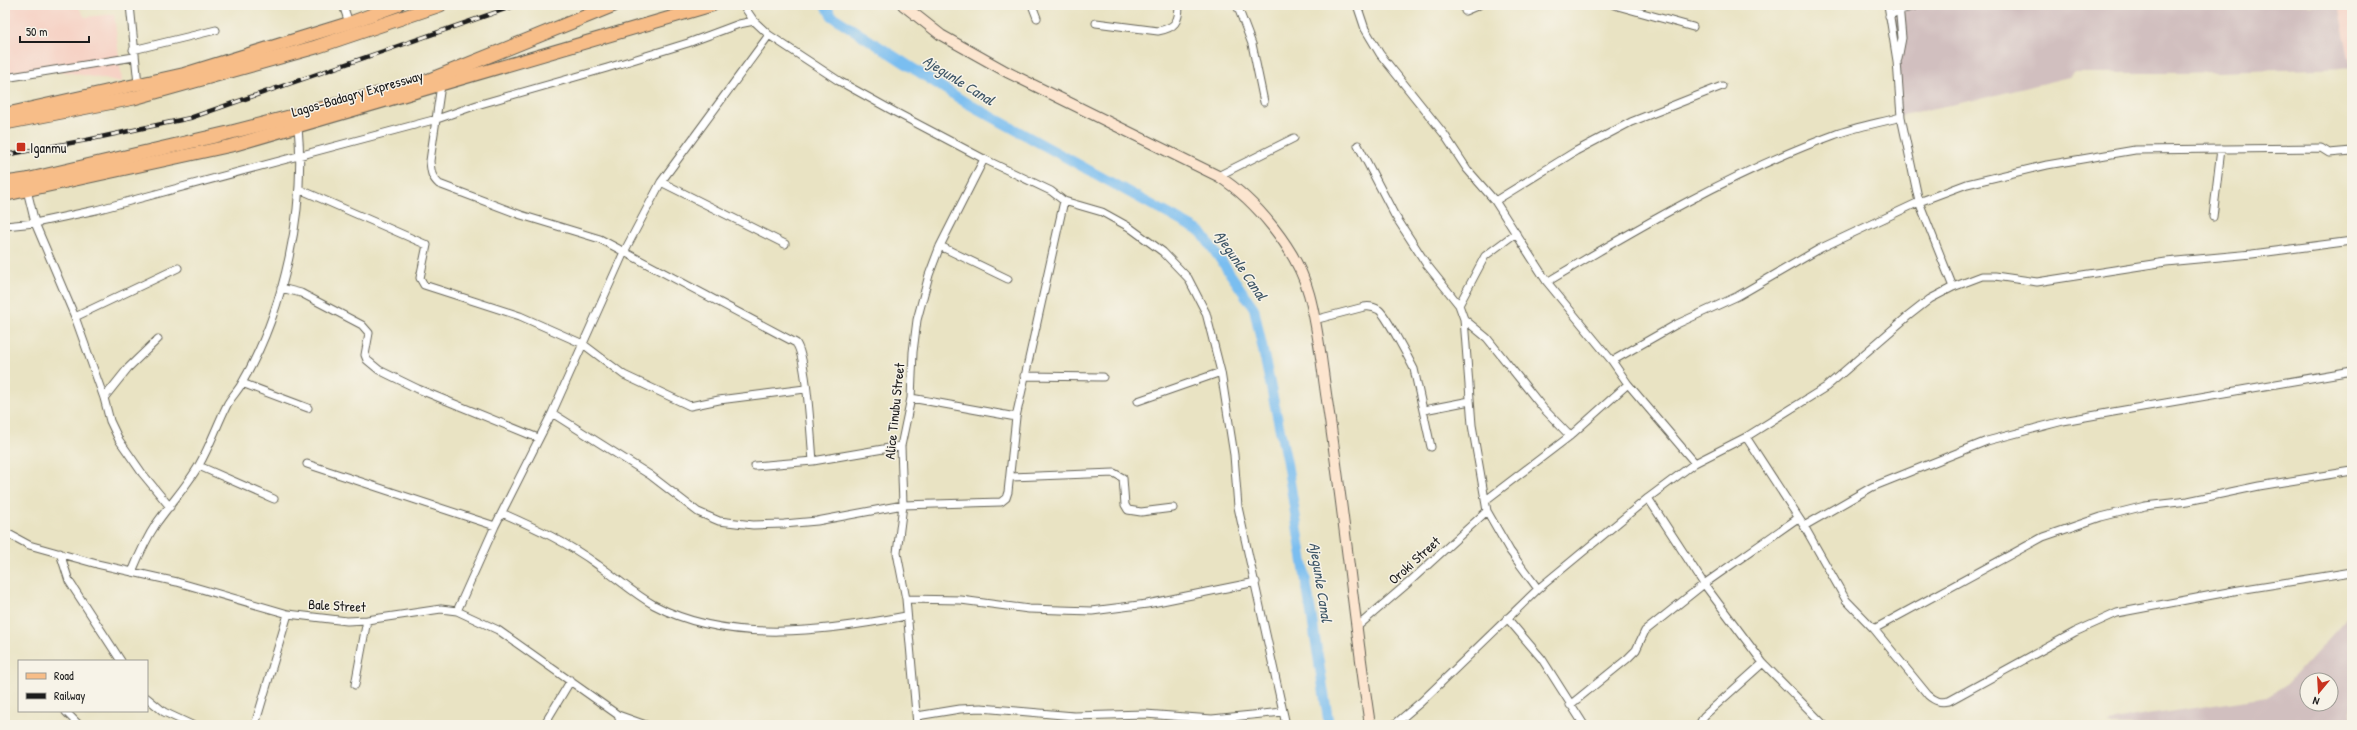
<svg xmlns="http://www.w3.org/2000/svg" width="2357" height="730" font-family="'Patrick Hand',sans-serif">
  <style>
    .built { fill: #f6d2c5 }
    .industrial { fill: #d1bfbf; fill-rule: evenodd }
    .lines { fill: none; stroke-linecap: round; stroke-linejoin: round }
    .canal { stroke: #7abef0; stroke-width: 10 }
    .street-casing { stroke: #646256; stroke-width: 9 }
    .secondary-casing { stroke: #646256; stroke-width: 12 }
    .primary-casing { stroke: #646256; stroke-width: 14 }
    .highway-casing { stroke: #646256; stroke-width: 15 }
    .street { stroke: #fff; stroke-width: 7 }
    .secondary { stroke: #fce5cf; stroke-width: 10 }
    .primary { stroke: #f7bd88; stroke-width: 12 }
    .highway { stroke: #f7bd88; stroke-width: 13 }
    .rail-casing { stroke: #1c1c1c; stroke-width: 4.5 }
    .rail { stroke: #f7f3e8; stroke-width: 3; stroke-dasharray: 9; stroke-linecap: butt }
    .poi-dot { fill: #c8321e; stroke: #f7f3e8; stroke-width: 1.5 }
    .labels { text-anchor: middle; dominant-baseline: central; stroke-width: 3; stroke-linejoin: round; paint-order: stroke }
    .street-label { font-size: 14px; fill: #1c1c1c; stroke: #f7f3e8 }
    .poi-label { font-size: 14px; fill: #1c1c1c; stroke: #f7f3e8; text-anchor: start }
    .water-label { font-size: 15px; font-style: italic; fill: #3d5566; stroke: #f7f3e8 }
  </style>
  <rect width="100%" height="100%" fill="#f7f3e8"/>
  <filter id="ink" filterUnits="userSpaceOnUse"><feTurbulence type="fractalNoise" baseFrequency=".025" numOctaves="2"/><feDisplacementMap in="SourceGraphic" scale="8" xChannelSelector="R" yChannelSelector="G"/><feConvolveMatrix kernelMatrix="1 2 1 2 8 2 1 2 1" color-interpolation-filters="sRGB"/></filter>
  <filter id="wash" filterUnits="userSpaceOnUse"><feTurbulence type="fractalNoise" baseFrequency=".012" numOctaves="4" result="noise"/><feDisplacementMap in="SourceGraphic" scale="16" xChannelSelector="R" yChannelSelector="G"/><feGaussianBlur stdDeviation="0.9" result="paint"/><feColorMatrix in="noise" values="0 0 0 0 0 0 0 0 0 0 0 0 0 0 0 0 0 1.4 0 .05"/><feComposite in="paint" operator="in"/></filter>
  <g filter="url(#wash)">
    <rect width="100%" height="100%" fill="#e9e3c3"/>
    <path class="built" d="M5 5H77L85 17 114 14 122 82 42 68 5 76Z
      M2338 5H2352V68H2351Z"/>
    <path class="industrial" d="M1893 5H2338L2351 68 2181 73H2073L2069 77 1984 98 1897 116 1896 36Z
      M2352 613V725H2107L2115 720 2267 697 2287 684ZM2307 680H2331V704H2307Z"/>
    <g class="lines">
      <path class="canal" d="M825 5 832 16 965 102 1201 232 1254 308 1287 463 1329 725"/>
    </g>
  </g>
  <g filter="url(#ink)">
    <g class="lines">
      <defs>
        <path id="street" d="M130 5 138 84
          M343 5 349 23
          M743 5 754 21
          M1032 5 1037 18
          M1237 5 1252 44 1264 102
          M1357 5 1365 29 1380 54 1444 134 1467 169 1495 201 1547 282 1612 361 1628 384 1695 463
          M1614 5 1693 27
          M1465 11 1479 5
          M1889 16 1900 10 1919 5
          M1096 23 1158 31C1175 28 1179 22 1179 5
          M133 50 216 30
          M1898 59 1902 38 1899 5
          M5 78 134 57
          M441 85 430 161C431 171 431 177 439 184L521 215 600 239 796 343C807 357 811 439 813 461
          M1358 145 1394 214 1427 265 1459 305 1464 319 1487 338 1543 408 1570 436
          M1218 176 1294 138
          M661 182 785 244
          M299 189 427 245 420 278 424 285 520 316 583 344 624 375 690 406 719 400 805 389
          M27 190 35 223 75 317 104 398 110 421 119 440 142 473 170 507
          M1495 201 1576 151 1631 122 1722 86
          M2213 217 2221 149
          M5 226 35 223 96 210 437 119 477 105 607 68 688 43 739 24 754 21 769 35 839 81 895 112 984 159 1051 191 1064 201 1102 212 1129 227 1163 252 1188 278 1206 313 1221 372 1234 455 1238 507 1286 725
          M940 246 1008 279
          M1547 282C1639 227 1733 172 1834 135 1855 127 1879 123 1901 117
          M1953 287 1982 276H1995L2037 282 2166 262 2252 254 2352 241
          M281 288 301 293 362 325 369 333 365 355 367 360 379 370 418 389 538 438
          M1459 305 1485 256 1516 233
          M75 317 178 268
          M1464 319 1472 425 1487 511 1510 551 1538 589
          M1314 320 1364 307C1369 306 1374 307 1379 310 1386 315 1409 359 1414 369L1431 447
          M1612 361 1677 324 1738 296 1821 248 1919 202 1967 184 2047 165 2135 150 2321 148 2329 153 2352 151
          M1024 376 1103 377
          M242 383 308 408
          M104 398 128 368 158 339
          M911 398 1016 417
          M1138 401 1221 372
          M1424 410 1470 401
          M552 413 650 475 698 512 719 521 753 525 784 524 817 521 903 505 1001 502 1006 498 1008 492 1016 417 1064 201
          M1746 437 1804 526 1846 600 1874 629 1928 695C1935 701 1940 703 1949 701L2075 632 2117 613 2239 590 2352 572
          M307 464 495 526
          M199 466 274 499
          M755 466 813 461 901 446
          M1011 477 1114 473 1123 478 1125 505 1128 510 1141 512 1173 508
          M1648 498 1704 584 1763 663 1824 725
          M1486 500 1570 436 1628 384
          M502 513C536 528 568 543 598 565 617 578 634 594 654 605 728 645 828 631 906 616
          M1804 526 1872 487 1987 441 2063 421 2113 412 2352 371
          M5 532 29 545 97 564 177 582 288 614 347 621 367 620 441 609 457 611 498 630 618 715 646 725
          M60 553 69 581 121 661
          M132 572C139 555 146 539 156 524 170 504 187 486 199 465 210 446 217 425 227 405 231 397 238 391 242 383 284 311 306 209 298 127
          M906 599 961 600 1029 609 1092 611 1147 604 1256 582
          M457 611 495 526 552 413 624 252 661 182 769 35
          M1507 618 1542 659 1584 725
          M1358 626 1407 584 1487 511
          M1874 629 2043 537 2101 517 2145 506 2188 501 2259 486 2352 471
          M355 685 367 620
          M147 698 164 712 192 725
          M1570 705 1627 659 1636 650 1645 631 1704 584 1798 518
          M66 712 79 725
          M618 715 621 725
          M917 716 960 709 981 708 1074 716 1145 714 1212 719 1283 712
          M255 725 288 614
          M544 725 571 680
          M917 725 906 599 897 553 903 505 901 446 911 398 913 352 917 320 929 275 940 246 984 159
          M1394 725 1421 702 1538 589 1648 498 1695 463 1746 437 1826 387 1907 317 1930 299 1953 287 1919 202 1901 117 1897 61 1888 5
          M1699 725 1704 716 1763 663"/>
        <path id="secondary" d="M903 5 941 35 1007 72 1218 176C1256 200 1297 250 1309 294 1319 330 1322 370 1328 407 1344 513 1354 619 1370 725"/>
        <path id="primary" d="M5 114 184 74 349 23 398 5
          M5 195 234 145 713 5"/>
        <path id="highway" d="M5 123 134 98 316 47 440 5
          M5 183 26 180 228 133 427 81 614 5"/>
      </defs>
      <use href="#street" class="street-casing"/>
      <use href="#secondary" class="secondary-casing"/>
      <use href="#primary" class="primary-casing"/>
      <use href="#highway" class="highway-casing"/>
      <use href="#street" class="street"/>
      <use href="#secondary" class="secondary"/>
      <use href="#primary" class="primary"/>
      <use href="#highway" class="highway"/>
      <defs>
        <path id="rail" d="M5 155 87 140 190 118 517 5"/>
      </defs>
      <use href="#rail" class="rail-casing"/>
      <use href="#rail" class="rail"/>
    </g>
  </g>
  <rect class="poi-dot" x="16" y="142" width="10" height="10" rx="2"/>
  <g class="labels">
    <g class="street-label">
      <text transform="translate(357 93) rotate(-16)">Lagos-Badagry Expressway</text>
      <text transform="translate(894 411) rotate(-84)">Alice Tinubu Street</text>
      <text transform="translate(1414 560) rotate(-42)">Oroki Street</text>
      <text transform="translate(337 605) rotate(3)">Bale Street</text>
    </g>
    <g class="poi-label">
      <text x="30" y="147">Iganmu</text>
    </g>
    <g class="water-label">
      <text transform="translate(959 80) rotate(32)">Ajegunle Canal</text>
      <text transform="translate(1241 265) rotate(56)">Ajegunle Canal</text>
      <text transform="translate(1321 582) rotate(81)">Ajegunle Canal</text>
    </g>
  </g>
  <rect width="2357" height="730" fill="none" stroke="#f7f3e8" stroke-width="20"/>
  <rect x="18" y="660" width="130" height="52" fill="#f7f3e8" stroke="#9f9d96"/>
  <rect x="26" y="673" width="20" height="6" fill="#f7bd88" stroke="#9f9d96"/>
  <text x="54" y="680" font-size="12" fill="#1c1c1c">Road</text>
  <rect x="26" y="693" width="20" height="6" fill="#1c1c1c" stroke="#9f9d96"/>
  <text x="54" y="700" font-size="12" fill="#1c1c1c">Railway</text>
  <g transform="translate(2319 692) rotate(198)"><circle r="19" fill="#f7f3e8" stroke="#9f9d96"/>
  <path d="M0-3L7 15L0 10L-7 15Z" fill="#c8321e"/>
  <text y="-6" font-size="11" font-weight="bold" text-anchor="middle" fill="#1c1c1c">N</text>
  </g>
  <path d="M20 36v6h69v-6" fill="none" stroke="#1c1c1c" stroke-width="2"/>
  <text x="26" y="36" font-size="12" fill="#1c1c1c" stroke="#f7f3e8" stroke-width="3" paint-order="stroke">50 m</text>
</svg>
